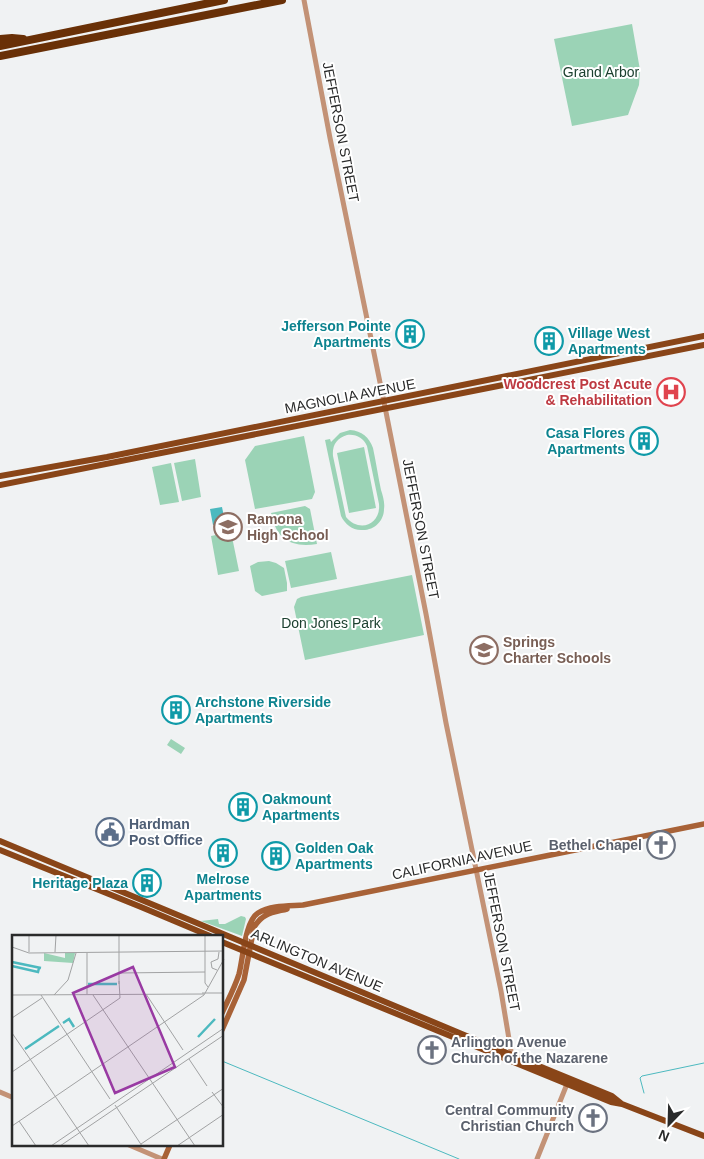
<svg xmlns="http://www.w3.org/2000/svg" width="704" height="1159" font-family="Arial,sans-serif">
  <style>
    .green { fill: #9bd3b6; fill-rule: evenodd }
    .water { fill: #4cb9bf }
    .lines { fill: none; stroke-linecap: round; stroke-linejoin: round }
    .stream { stroke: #4cb9bf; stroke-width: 1 }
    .tertiary { stroke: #c39276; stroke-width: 5 }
    .secondary { stroke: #a86237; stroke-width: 5.5 }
    .primary { stroke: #894518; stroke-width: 6 }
    .motorway { stroke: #693007; stroke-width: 8 }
    .labels { text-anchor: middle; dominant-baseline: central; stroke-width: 4; stroke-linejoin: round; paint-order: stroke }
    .park-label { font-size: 14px; fill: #1c402f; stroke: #fff }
    .street-label { font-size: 14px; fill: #2a2b2b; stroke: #fff }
    .culture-label { font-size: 14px; font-weight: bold; fill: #0d838f; stroke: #fff; text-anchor: start }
    .health-label { font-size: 14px; font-weight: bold; fill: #be3a42; stroke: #fff; text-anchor: end }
    .education-label { font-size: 14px; font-weight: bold; fill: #785e54; stroke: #fff; text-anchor: start }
    .service-label { font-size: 14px; font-weight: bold; fill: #4e5e75; stroke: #fff; text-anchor: start }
    .worship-label { font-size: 14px; font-weight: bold; fill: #5b616d; stroke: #fff; text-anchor: end }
    .inset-river { fill: none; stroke: #4cb9bf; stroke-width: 2.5 }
    .inset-road { fill: none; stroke: #a1a2a3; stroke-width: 1 }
    .view { fill: #993aa3; fill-opacity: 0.15; stroke: #993aa3; stroke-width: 2.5 }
    .inset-edge { fill: none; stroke: #2a2b2b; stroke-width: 2.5 }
  </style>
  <rect width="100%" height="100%" fill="#f0f2f3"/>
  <path class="green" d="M632 24 640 70 639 85 628 115 572 126 554 39Z
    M350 430C362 431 369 437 373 448 376 462 378 476 381 490 383 496 385 503 384 509 384 521 374 531 361 530 352 530 345 524 341 516L325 440 330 439 331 442 340 433ZM347 435C357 434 363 438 367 446L379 504C381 525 359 533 346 517L333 456C332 445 337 438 347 435Z
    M304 436 315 492 312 499 255 509 245 460 255 446Z
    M364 447 376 508 349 513 337 453Z
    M195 459 201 497 182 501 174 463Z
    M171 463 179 502 160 505 152 467Z
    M305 506 310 509 317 544C291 548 276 539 271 513Z
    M231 532 239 571 218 575 211 536Z
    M331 552 337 579 291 588 285 561Z
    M269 561 276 563 284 568 287 583V591L262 596 255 591 250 566 258 562Z
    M412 575 424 635 305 660 294 607 297 599 301 597Z
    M171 739 185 748 181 754 167 745Z
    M241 916 245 917 246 919 242 936 201 921 218 919 219 924H225Z"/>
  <path class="water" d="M222 507 225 522 213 525 210 509Z"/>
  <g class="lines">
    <path class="stream" d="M222 1061 459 1159
      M644 1093 640 1078 642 1076 704 1063"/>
    <path class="tertiary" d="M304 0 330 138 384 402 426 614 446 723 501 991 512 1057
      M0 1092 14 1098
      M129 1145 162 1159
      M537 1159 567 1084"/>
    <path class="secondary" d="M222 1013C228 1000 235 987 239 974 243 959 245 921 258 913 271 905 289 906 303 905L704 824
      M222 1030 244 980 254 927C263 913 271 913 287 909
      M164 1159 170 1145"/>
    <path class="primary" d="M0 476 107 457 704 336
      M0 485 704 345
      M0 841 185 918 512 1055 612 1096 622 1104
      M0 850 141 907 210 936
      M222 942 611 1102 622 1104 704 1136"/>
    <path class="motorway" d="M0 39 12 38 23 39
      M0 46 224 0
      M0 56 282 0"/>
  </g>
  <defs>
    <symbol id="building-ring" viewBox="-11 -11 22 22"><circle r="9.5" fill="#fff" stroke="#0f9aa8" stroke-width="1.5"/><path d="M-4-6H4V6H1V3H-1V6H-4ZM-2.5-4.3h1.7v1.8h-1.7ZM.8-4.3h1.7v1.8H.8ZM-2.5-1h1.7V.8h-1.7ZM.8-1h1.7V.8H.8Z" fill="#0f9aa8"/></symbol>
    <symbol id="hospital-ring" viewBox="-11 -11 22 22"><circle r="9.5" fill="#fff" stroke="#e0444e" stroke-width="1.5"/><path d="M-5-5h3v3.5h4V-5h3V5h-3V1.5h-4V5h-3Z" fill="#e0444e"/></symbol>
    <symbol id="school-ring" viewBox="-11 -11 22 22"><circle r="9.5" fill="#fff" stroke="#8d6e63" stroke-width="1.5"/><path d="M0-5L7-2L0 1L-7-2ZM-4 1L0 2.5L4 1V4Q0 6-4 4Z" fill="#8d6e63"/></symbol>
    <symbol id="civic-ring" viewBox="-11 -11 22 22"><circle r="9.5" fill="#fff" stroke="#5c6f8a" stroke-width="1.5"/><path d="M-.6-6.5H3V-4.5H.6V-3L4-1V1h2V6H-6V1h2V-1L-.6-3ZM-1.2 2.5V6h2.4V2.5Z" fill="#5c6f8a"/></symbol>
    <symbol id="church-ring" viewBox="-11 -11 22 22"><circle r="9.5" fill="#fff" stroke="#6b7280" stroke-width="1.5"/><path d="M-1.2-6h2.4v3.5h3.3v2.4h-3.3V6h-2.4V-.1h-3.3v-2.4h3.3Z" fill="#6b7280"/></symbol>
  </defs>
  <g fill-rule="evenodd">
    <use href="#building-ring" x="394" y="318" width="32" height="32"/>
    <use href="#building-ring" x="533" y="325" width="32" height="32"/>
    <use href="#hospital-ring" x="655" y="376" width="32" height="32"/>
    <use href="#building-ring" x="628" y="425" width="32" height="32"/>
    <use href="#school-ring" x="212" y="511" width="32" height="32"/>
    <use href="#school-ring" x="468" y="634" width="32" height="32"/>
    <use href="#building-ring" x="160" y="694" width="32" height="32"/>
    <use href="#building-ring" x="227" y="791" width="32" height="32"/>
    <use href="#civic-ring" x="94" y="816" width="32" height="32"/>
    <use href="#church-ring" x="645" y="829" width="32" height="32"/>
    <use href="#building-ring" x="207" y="837" width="32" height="32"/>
    <use href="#building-ring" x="260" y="840" width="32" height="32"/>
    <use href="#building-ring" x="131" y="867" width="32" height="32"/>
    <use href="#church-ring" x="416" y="1034" width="32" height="32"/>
    <use href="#church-ring" x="577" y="1102" width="32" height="32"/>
  </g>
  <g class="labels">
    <g class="park-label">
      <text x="601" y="72">Grand Arbor</text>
      <text x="331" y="623">Don Jones Park</text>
    </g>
    <g class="street-label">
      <text transform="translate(341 132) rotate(79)">JEFFERSON STREET</text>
      <text transform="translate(350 396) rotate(-11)">MAGNOLIA AVENUE</text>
      <text transform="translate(421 529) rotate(79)">JEFFERSON STREET</text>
      <text transform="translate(462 860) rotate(-12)">CALIFORNIA AVENUE</text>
      <text transform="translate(502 941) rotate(79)">JEFFERSON STREET</text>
      <text transform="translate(317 960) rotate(23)">ARLINGTON AVENUE</text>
    </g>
    <g class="culture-label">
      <text x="391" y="326" text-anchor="end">Jefferson Pointe<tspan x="391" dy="16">Apartments</tspan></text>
      <text x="568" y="333">Village West<tspan x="568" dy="16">Apartments</tspan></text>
      <text x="625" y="433" text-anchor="end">Casa Flores<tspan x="625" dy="16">Apartments</tspan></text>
      <text x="195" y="702">Archstone Riverside<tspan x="195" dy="16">Apartments</tspan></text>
      <text x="262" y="799">Oakmount<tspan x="262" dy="16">Apartments</tspan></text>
      <text x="295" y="848">Golden Oak<tspan x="295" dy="16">Apartments</tspan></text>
      <text x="223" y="879" text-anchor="middle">Melrose<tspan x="223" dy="16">Apartments</tspan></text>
      <text x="128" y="883" text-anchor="end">Heritage Plaza</text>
    </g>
    <g class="health-label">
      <text x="652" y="384">Woodcrest Post Acute<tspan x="652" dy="16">&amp; Rehabilitation</tspan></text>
    </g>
    <g class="education-label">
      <text x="247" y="519">Ramona<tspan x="247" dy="16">High School</tspan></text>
      <text x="503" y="642">Springs<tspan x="503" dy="16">Charter Schools</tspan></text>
    </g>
    <g class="service-label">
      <text x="129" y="824">Hardman<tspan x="129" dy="16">Post Office</tspan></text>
    </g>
    <g class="worship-label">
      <text x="642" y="845">Bethel Chapel</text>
      <text x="451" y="1042" text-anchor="start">Arlington Avenue<tspan x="451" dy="16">Church of the Nazarene</tspan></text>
      <text x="574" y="1110">Central Community<tspan x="574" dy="16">Christian Church</tspan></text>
    </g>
  </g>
  <g transform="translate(12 935)">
    <rect width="211" height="211" fill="#f0f2f3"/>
    <path d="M32 18 53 23V18H63L61 28 32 26Z" fill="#9bd3b6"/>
    <path class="inset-river" d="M0 27 29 33M0 31 26 37 27 33M76 49H105M51 88 57 84 62 92M186 102 203 84M13 114 47 91"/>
    <path class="inset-road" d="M17 0V17M193 0V48L196 52M0 12 17 18 212 16M43 17 44 0M75 18V59M205 35 200 33 199 27 206 24 207 17M107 38 193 37M107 49V0M190 58H212M134 59 171 115M0 60 192 59M29 60 98 164M42 60 56 45 64 18M81 60 183 211M0 83 30 63M0 98 18 124M18 124 43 161M177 124 195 151M0 137 108 63 107 46M200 157 212 173M43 161 77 211M103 170 130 211M104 173 212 100M7 186 24 211M0 191 192 60 212 24M129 209 212 153M39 211 212 93M48 211 104 173M165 211 212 179"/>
    <path class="view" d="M121 32 163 132 103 158 61 58Z"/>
    <rect width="211" height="211" class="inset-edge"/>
  </g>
  <g transform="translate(669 1124) rotate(203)" stroke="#ffffff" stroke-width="4" paint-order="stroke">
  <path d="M0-4L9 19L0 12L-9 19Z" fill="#2a2b2b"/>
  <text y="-8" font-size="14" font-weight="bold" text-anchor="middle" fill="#2a2b2b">N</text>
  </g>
</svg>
